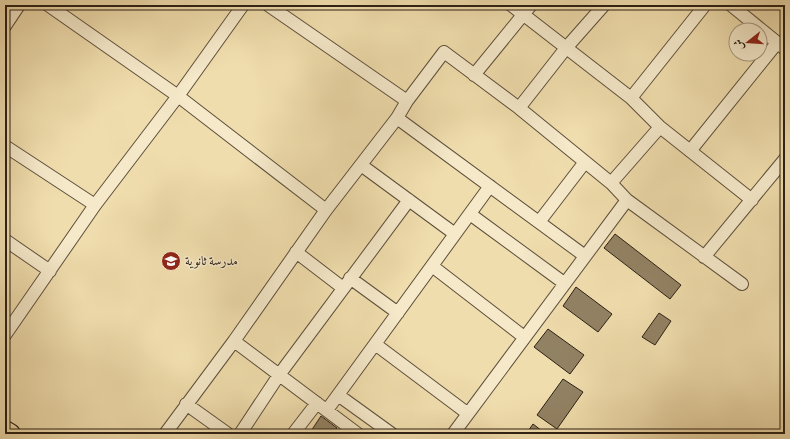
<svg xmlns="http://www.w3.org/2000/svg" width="790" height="439" font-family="'Libre Bodoni',Amiri,serif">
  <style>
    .building { fill: #928264; stroke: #2c2015 }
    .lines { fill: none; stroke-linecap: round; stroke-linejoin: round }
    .minor-casing { stroke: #5d4f3b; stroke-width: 14 }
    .primary-casing { stroke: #2c2015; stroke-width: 22 }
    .minor { stroke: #f5e9ca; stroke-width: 12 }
    .primary { stroke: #f0ddad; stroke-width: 20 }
    .labels { text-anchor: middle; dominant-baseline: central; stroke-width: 3; stroke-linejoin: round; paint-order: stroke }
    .poi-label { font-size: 13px; fill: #2c2015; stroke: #f5e9ca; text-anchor: start }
  </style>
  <rect width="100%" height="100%" fill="#f0ddad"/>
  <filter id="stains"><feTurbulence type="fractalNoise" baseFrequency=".005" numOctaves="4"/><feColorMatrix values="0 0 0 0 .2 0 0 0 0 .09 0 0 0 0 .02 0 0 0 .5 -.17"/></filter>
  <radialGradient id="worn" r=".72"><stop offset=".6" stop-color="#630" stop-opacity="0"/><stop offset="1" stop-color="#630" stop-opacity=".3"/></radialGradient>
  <path class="building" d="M615 234 681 285 670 299 604 248Z
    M576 287 612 314 598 332 563 306Z
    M659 313 671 321 655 345 642 337Z
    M548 329 584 355 570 374 534 347Z
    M563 379 583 392 557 429 537 415Z
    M321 416 337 428 334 433 335 434H309Z
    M533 424 546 434H526Z"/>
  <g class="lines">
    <defs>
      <path id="minor" d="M48 5 178 96 326 210
        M268 5 407 101
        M511 5 631 98 660 127 752 200
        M731 5 785 49
        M5 26 19 5
        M474 75 531 5
        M631 98 705 5
        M519 108 566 48 604 5
        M397 118 585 256
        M5 146 95 205
        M690 151 777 43
        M361 165 455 234
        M611 183 660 127
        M470 214 564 283
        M539 222 585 162
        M5 240 50 271
        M296 252 343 288
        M704 257 785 159
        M432 266 524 337
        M350 278 398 313
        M5 335 95 205 178 96 243 5
        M234 341 358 434
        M375 344 467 413
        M338 395 392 434
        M186 404 228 434
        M327 410 490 186
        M165 434 234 341 326 210 397 118 407 101 444 52 519 108 611 183 627 200 742 284
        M240 434 279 375 409 200
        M293 434 317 403
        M453 434 627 200"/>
      <path id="primary" d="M5 431 10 434"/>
    </defs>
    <use href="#minor" class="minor-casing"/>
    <use href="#primary" class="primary-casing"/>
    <use href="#minor" class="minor"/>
    <use href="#primary" class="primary"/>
  </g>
  <defs>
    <symbol id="school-disc" viewBox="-11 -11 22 22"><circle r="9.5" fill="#8f2418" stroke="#f5e9ca"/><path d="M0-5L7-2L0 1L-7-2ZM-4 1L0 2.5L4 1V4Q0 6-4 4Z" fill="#fff"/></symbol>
  </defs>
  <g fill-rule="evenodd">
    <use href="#school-disc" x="160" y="250" width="22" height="22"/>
  </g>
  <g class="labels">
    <g class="poi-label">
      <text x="185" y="261">مدرسة ثانوية</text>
    </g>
  </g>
  <rect width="790" height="439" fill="none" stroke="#f0ddad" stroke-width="20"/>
  <rect x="6" y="6" width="778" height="427" fill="none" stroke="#2c2015" stroke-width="2"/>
  <rect x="10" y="10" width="770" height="419" fill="none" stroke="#2c2015"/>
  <g transform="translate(748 42) rotate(253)"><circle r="19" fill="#f5e9ca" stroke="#a59982"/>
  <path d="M0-3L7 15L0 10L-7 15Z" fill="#8f2418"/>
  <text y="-6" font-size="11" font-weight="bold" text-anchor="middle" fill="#2c2015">ش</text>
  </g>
  <rect width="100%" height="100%" filter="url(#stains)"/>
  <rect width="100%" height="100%" fill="url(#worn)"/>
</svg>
